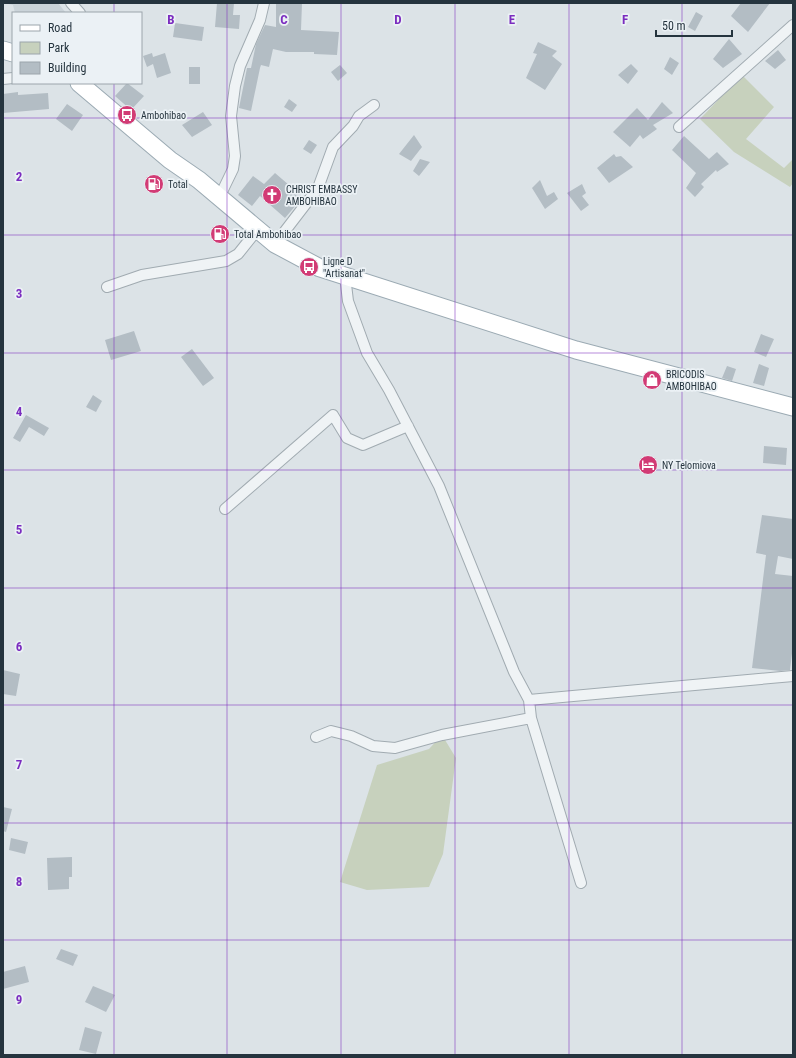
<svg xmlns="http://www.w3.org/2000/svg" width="796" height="1058" font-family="'Roboto Condensed',sans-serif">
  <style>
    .built { fill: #cad3d9 }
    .green { fill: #c7d1bd }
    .building { fill: #b3bdc4 }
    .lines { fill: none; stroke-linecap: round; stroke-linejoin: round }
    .minor-casing { stroke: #a1abb1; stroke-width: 12 }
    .primary-casing { stroke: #9baab3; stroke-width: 19 }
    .minor { stroke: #eff3f5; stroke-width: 10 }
    .primary { stroke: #fff; stroke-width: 17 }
    .grid { fill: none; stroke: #7b2cbf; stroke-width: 1; stroke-opacity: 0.55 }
    .labels { text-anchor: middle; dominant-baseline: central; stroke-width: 3.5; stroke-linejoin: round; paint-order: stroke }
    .poi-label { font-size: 10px; fill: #25343e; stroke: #ebf1f5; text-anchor: start }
    .grid-label { font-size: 13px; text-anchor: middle; font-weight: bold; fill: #7b2cbf; stroke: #ebf1f5; stroke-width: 3.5; stroke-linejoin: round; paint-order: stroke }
  </style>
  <rect width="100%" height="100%" fill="#dce3e7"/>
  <path class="built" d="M4 3H58L66 13H15L13 5Z"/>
  <path class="green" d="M742 75 774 107 746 139 784 168 793 159V183L790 187 734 152 700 119Z
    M442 735 456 758 443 854 429 887 367 890 340 882 377 765 429 749Z"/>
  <path class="building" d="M217 3H234L233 15H240L239 29 215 27Z
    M276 3H302L301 30 339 32 337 55 314 54V52H286L273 49 269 67 261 65 260 68 251 111 239 108 247 68H251L256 44 265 25 276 27Z
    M741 3H770L748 32 731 16Z
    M696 12 703 16 695 31 688 27Z
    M175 23 204 27 202 41 173 37Z
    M729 39 742 54 723 68 713 59Z
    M538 42 557 51 552 56 562 64 545 90 526 78 537 54 533 53Z
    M778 50 786 60 775 69 765 61Z
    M152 53 153 57 165 53 171 73 157 78 153 64 147 67 143 56Z
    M670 57 679 63 672 75 664 69Z
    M631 64 638 71 628 84 618 75Z
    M340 65 347 73 338 81 331 72Z
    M189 67H200V84H189Z
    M127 83 144 96 131 110 115 96Z
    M18 92V95L48 93 49 109 3 113V94Z
    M289 99 297 105 292 112 284 107Z
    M662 102 673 113 653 125 657 129 643 139 640 135 630 147 613 132 637 108 648 120Z
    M67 104 83 115 72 131 56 119Z
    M203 112 212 125 192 137 182 125Z
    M414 135 422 147 411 161 399 154Z
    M684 136 709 159 717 152 729 164 717 172 716 170 701 184 704 187 695 197 686 188 696 173 672 150Z
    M309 140 317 145 311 154 303 149Z
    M614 154 616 157 621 156 633 167 609 183 597 168Z
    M420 159 430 162 419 176 413 171Z
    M275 173 303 197 285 218 260 196 252 206 238 195 253 176 264 184Z
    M540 180 547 196 554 192 558 199 545 209 532 188Z
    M582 184 586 193 582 196 589 205 581 211 567 193Z
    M134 331 141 351 111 360 105 340Z
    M761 334 774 339 766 357 754 352Z
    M192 349 214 378 203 386 181 357Z
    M759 364 769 368 764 386 753 383Z
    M727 366 736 369 732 381 722 378Z
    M93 395 102 401 96 412 86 407Z
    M26 415 49 428 44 436 29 427 20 442 13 438Z
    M764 446 787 448 786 465 763 463Z
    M762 515 793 519V559L778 556 775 574 793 576V645L790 670 780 671 752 668 766 555 756 553Z
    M3 670 20 674 16 696 3 694Z
    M3 807 12 809 6 832 3 831Z
    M11 838 28 842 25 854 9 850Z
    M72 857V877H69V889L48 890 47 858Z
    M61 949 78 955 73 966 56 959Z
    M25 966 29 982 3 989V972Z
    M93 986 115 995 106 1012 85 1002Z
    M85 1027 102 1032 96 1054 79 1050Z"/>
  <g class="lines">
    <defs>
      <path id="minor" d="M71 3 80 13
        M3 79 13 78
        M679 127 793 25
        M219 198 233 169 235 156 231 116 235 86 240 66 260 20 264 3
        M275 244 318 188 333 147 353 126 359 116 374 105
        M345 276 348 301 367 353 389 390 439 486 514 672 529 700 531 718 581 883
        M107 287 142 275 226 261 238 254 258 229
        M225 509 333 415 347 438 363 445 408 426
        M529 700 793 676
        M316 737 331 731 351 736 373 746 395 748 442 735 531 718"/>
      <path id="primary" d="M3 50 13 53
        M79 83 170 160 199 180 275 244 320 268 576 350 793 407"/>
    </defs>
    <use href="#minor" class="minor-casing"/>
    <use href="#primary" class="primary-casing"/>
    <use href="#minor" class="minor"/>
    <use href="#primary" class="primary"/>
  </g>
  <path class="grid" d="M114 3V13M227 3V1055M341 3V1055M455 3V1055M569 3V1055M682 3V1055M114 83V1055M3 118H793M3 235H793M3 353H793M3 470H793M3 588H793M3 705H793M3 823H793M3 940H793"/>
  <defs>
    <symbol id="bus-disc" viewBox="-11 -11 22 22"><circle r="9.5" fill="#d23b75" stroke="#ebf1f5"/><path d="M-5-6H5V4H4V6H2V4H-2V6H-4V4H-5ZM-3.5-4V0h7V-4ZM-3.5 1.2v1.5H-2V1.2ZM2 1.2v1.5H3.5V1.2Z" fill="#fff"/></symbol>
    <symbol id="fuel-disc" viewBox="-11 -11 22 22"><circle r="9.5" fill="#d23b75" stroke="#ebf1f5"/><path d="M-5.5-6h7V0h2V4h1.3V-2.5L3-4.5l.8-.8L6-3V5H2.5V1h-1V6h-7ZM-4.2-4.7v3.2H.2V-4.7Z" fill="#fff"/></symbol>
    <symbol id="church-disc" viewBox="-11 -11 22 22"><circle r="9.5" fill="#d23b75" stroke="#ebf1f5"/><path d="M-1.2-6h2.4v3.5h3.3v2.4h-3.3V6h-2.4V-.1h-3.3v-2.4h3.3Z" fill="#fff"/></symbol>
    <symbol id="shop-disc" viewBox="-11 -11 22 22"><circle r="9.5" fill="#d23b75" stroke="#ebf1f5"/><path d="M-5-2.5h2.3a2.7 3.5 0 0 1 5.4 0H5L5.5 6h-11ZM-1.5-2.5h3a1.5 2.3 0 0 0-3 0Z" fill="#fff"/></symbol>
    <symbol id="hotel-disc" viewBox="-11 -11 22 22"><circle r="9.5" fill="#d23b75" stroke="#ebf1f5"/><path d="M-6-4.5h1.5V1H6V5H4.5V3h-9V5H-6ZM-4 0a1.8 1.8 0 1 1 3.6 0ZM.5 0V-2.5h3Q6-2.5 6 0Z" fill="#fff"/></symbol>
  </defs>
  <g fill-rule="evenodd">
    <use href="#bus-disc" x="116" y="104" width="22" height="22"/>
    <use href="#fuel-disc" x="143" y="173" width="22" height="22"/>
    <use href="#church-disc" x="261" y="184" width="22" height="22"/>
    <use href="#fuel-disc" x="209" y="223" width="22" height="22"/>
    <use href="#bus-disc" x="298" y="256" width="22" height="22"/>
    <use href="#shop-disc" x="641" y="369" width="22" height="22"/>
    <use href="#hotel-disc" x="637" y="454" width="22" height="22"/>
  </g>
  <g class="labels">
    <g class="poi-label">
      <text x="141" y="115">Ambohibao</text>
      <text x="168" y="184">Total</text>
      <text x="286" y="189">CHRIST EMBASSY<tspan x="286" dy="12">AMBOHIBAO</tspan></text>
      <text x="234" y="234">Total Ambohibao</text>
      <text x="323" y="261">Ligne D<tspan x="323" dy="12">"Artisanat"</tspan></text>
      <text x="666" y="374">BRICODIS<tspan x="666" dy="12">AMBOHIBAO</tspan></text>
      <text x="662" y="465">NY Telomiova</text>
    </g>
  </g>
  <g class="grid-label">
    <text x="171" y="24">B</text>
    <text x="284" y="24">C</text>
    <text x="398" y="24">D</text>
    <text x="512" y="24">E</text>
    <text x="625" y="24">F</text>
    <text x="19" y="181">2</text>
    <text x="19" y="298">3</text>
    <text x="19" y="416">4</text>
    <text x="19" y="534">5</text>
    <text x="19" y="651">6</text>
    <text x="19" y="769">7</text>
    <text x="19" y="886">8</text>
    <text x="19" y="1004">9</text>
  </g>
  <rect width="796" height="1058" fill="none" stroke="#25343e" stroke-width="8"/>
  <rect x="12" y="12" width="130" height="72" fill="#ebf1f5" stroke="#9ca5ac"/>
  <rect x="20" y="25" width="20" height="6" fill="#ffffff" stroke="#9ca5ac"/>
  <text x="48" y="32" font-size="12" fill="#25343e">Road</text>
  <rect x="20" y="42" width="20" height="12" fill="#c7d1bd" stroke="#9ca5ac"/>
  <text x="48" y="52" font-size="12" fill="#25343e">Park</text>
  <rect x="20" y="62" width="20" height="12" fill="#b3bdc4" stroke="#9ca5ac"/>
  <text x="48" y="72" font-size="12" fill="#25343e">Building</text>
  <path d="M656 30v6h76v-6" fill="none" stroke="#25343e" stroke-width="2"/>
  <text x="662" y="30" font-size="12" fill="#25343e" stroke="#ebf1f5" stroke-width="3" paint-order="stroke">50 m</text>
</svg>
